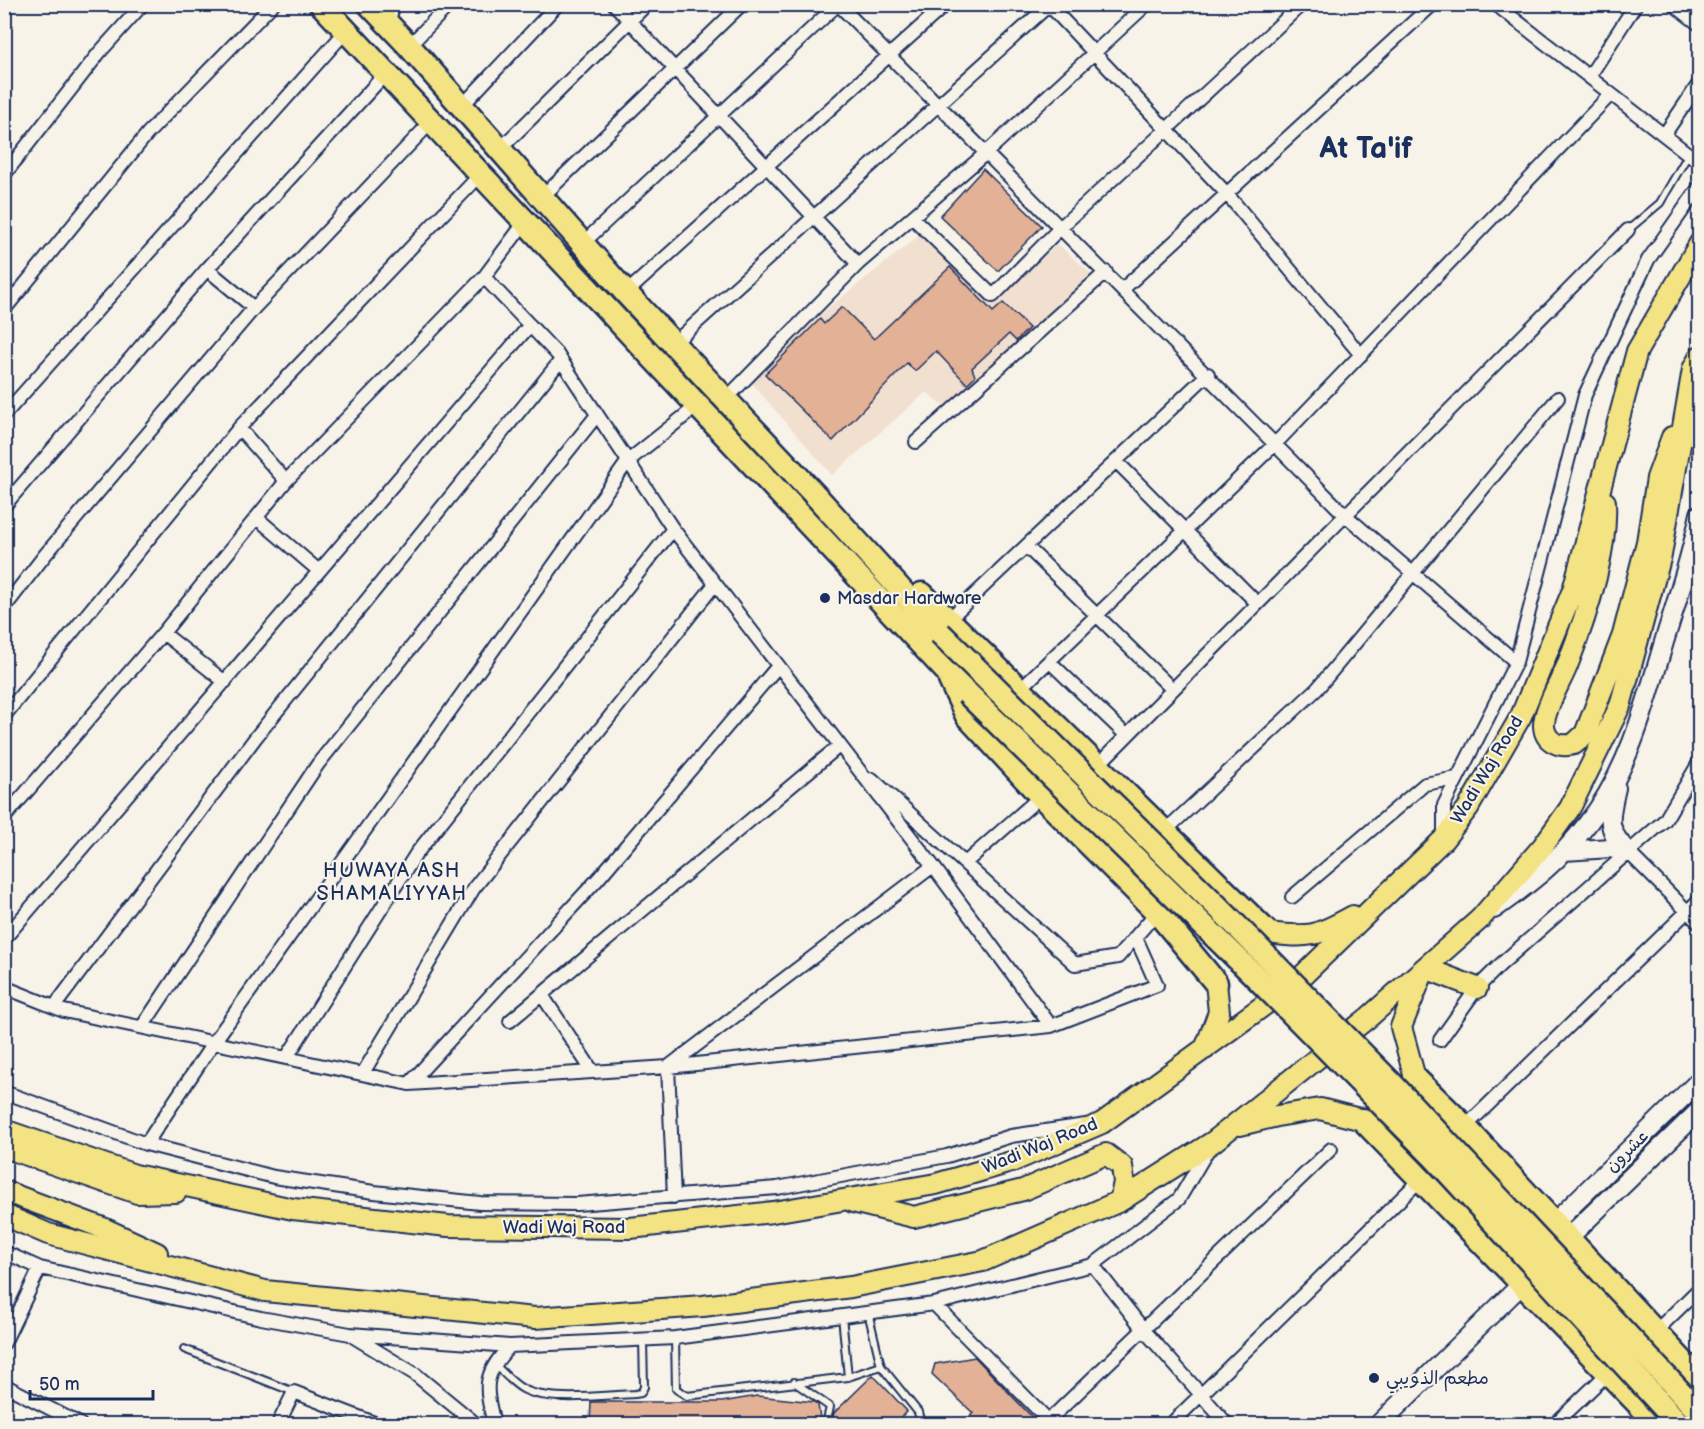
<svg xmlns="http://www.w3.org/2000/svg" width="1704" height="1429" font-family="'Balsamiq Sans','Playpen Sans Arabic',sans-serif">
  <style>
    .built { fill: #f1dfcf }
    .building { fill: #e3b195; stroke: #1b2f5e; stroke-width: 1.5 }
    .lines { fill: none; stroke-linecap: round; stroke-linejoin: round }
    .lane-casing { stroke: #1b2f5e; stroke-width: 10 }
    .street-casing { stroke: #1b2f5e; stroke-width: 16 }
    .secondary-casing { stroke: #1b2f5e; stroke-width: 22 }
    .primary-casing { stroke: #1b2f5e; stroke-width: 24 }
    .highway-casing { stroke: #1b2f5e; stroke-width: 27 }
    .lane { stroke: #f7f3e8; stroke-width: 6 }
    .street { stroke: #f7f3e8; stroke-width: 12 }
    .secondary { stroke: #f7f3e8; stroke-width: 18 }
    .primary { stroke: #f4e382; stroke-width: 20 }
    .highway { stroke: #f4e382; stroke-width: 22 }
    .highway-bridge-casing { stroke: #1b2f5e; stroke-width: 27; stroke-linecap: butt }
    .highway-bridge { stroke: #f4e382; stroke-width: 22 }
    .poi-dot { fill: #1b2f5e; stroke: #f7f3e8; stroke-width: 2 }
    .labels { text-anchor: middle; dominant-baseline: central; stroke-width: 4.5; stroke-linejoin: round; paint-order: stroke }
    .poi-label { font-size: 18px; fill: #1b2f5e; stroke: #f7f3e8; text-anchor: start }
    .street-label { font-size: 18px; fill: #1b2f5e; stroke: #f7f3e8 }
    .neighbourhood-label { font-size: 20px; letter-spacing: 1.5px; fill: #1b2f5e; stroke: #f7f3e8 }
    .town-label { font-size: 30px; font-weight: bold; fill: #1b2f5e; stroke: #f7f3e8 }
  </style>
  <rect width="100%" height="100%" fill="#f7f3e8"/>
  <filter id="ink" filterUnits="userSpaceOnUse"><feTurbulence type="fractalNoise" baseFrequency=".0167" numOctaves="2"/><feDisplacementMap in="SourceGraphic" scale="12" xChannelSelector="R" yChannelSelector="G"/><feConvolveMatrix kernelMatrix="1 2 1 2 8 2 1 2 1" color-interpolation-filters="sRGB"/></filter>
  <g filter="url(#ink)">
    <path class="built" d="M920 235 992 304 1058 244 1091 274 947 408 926 392 832 475 750 381 827 309Z"/>
    <path class="building" d="M983 169 1042 226 998 271 940 216Z
      M950 267 993 312 1003 303 1029 328 1016 341 1009 334 972 368 975 376 967 384 936 351 915 371 907 363 833 441 765 374 820 319 824 324 842 307 874 339Z
      M975 1357 1032 1417 1025 1425H962L973 1413 932 1374 935 1364Z
      M873 1375 907 1411 893 1425H831L834 1413Z
      M757 1396 814 1402 818 1405 821 1425H590L591 1402H722Z"/>
    <g class="lines">
      <defs>
        <path id="lane" d="M392 21 397 4
          M1628 230 1660 203 1688 155
          M842 1316 848 1377
          M675 1338 676 1389 687 1396 848 1377 881 1366 868 1312
          M184 1349 294 1392
          M494 1364C503 1372 512 1383 523 1389 549 1403 605 1395 635 1394L641 1393 644 1387 643 1340
          M881 1366 918 1412 921 1424
          M794 1382 830 1407 826 1424"/>
        <path id="street" d="M614 4 858 264
          M1495 4 1700 163
          M1673 4 1700 25
          M1049 5 1227 194 1361 355
          M409 46 450 4
          M1589 77 1636 4
          M462 106 558 4
          M1664 135 1700 82
          M500 149 647 4
          M4 175 99 53 143 4
          M542 197 742 4
          M912 217 993 296 1061 227 1302 4
          M583 243 838 4 1344 514 1516 662
          M207 269 254 308
          M484 277 557 354 673 529 933 866 1051 1026
          M1123 289 1433 4
          M626 293 946 4
          M4 310 148 133 273 4
          M673 344 1050 4
          M726 399 858 264 986 153 1147 4
          M4 415 346 31
          M239 428 286 481
          M916 442 1106 272
          M1116 461 1257 603
          M4 506 207 269 386 73
          M257 518 319 571
          M1026 546 1172 689
          M4 608 45 555 254 308 431 122
          M949 619 1208 374
          M163 633 225 682
          M1049 661 1127 736
          M1020 689 1276 443 1611 94
          M4 716 239 428 480 175
          M1098 765 1628 230
          M872 779 1075 964 1118 957 1157 912
          M4 818 163 633 286 481 484 277 525 222
          M1166 830 1317 689 1558 398
          M1444 839V805L1516 662 1585 395 1648 260 1700 186
          M1629 853 1700 924
          M965 863 1041 796
          M1292 897 1425 784 1457 778
          M4 939 530 325
          M4 987 64 1011 409 1084 668 1067 1051 1026 1157 985 1136 938
          M542 995 593 1072
          M54 1007 256 737 561 360
          M510 1021 839 746
          M142 1027 318 764 597 415
          M1440 1040 1477 988 1500 965 1665 820 1700 761
          M287 1057 416 854 673 529
          M363 1073 474 888 715 584
          M409 1084 598 879 778 666
          M4 1092 146 1144 274 1177 374 1192 480 1203 577 1204 777 1188 947 1156 1011 1136 1086 1125
          M1465 1127 1700 899
          M146 1144 214 1042 628 461 697 406
          M674 1197 668 1067 933 866
          M4 1252 40 1268 261 1318 350 1334 510 1346 675 1338 934 1304 1093 1265 1179 1199 1209 1148
          M1093 1265 1143 1329 1227 1424
          M934 1304 1049 1421
          M1655 1332 1700 1288
          M354 1337 415 1374 476 1424
          M4 1343 40 1268
          M4 1385 80 1424
          M278 1424 294 1392 377 1424
          M494 1424C485 1387 482 1375 510 1346
          M1045 1424 1331 1149
          M1171 1424 1420 1180
          M1555 1424 1608 1373"/>
        <path id="secondary" d="M1616 788C1609 819 1605 829 1629 853
          M1564 851 1611 848 1629 853
          M1494 909C1532 882 1559 861 1588 823 1628 772 1646 704 1664 642 1677 600 1691 558 1700 514
          M1554 1223 1700 1080
          M1568 1238 1700 1110
          M1379 1424 1521 1285"/>
        <path id="primary" d="M1605 502C1608 552 1585 620 1567 666 1561 681 1543 711 1544 726 1545 742 1560 748 1574 744L1585 734 1623 635 1647 542 1657 478 1672 437
          M1268 933C1310 938 1315 937 1353 916
          M1205 1049 1219 1012 1216 983
          M1415 1078 1401 1027 1425 968 1477 988
          M1240 1125 1277 1116 1320 1109 1363 1120
          M4 1130 135 1175 293 1209 448 1226 630 1228 773 1212 936 1184 1011 1162 1102 1123 1296 982 1444 839 1468 808 1521 716 1573 590 1637 351 1700 243
          M4 1147 137 1193 176 1192
          M4 1191 103 1228 157 1253
          M853 1202 914 1217 1023 1190 1106 1154 1122 1166 1124 1182 1120 1201
          M4 1215 48 1234 265 1291 535 1318 703 1306 851 1287 983 1261 1120 1201 1213 1142 1369 1017 1480 919 1543 846 1570 808 1620 706 1661 555 1693 369 1700 356"/>
        <path id="highway" d="M321 4 967 693
          M369 4 409 46 626 293 816 496 940 633
          M922 594 1268 933
          M950 680 967 716 1041 796 1157 912 1216 983
          M1415 1078 1465 1127 1700 1380
          M1363 1120 1658 1424"/>
      </defs>
      <use href="#lane" class="lane-casing"/>
      <use href="#street" class="street-casing"/>
      <use href="#secondary" class="secondary-casing"/>
      <use href="#primary" class="primary-casing"/>
      <use href="#highway" class="highway-casing"/>
      <use href="#lane" class="lane"/>
      <use href="#street" class="street"/>
      <use href="#secondary" class="secondary"/>
      <use href="#primary" class="primary"/>
      <use href="#highway" class="highway"/>
      <defs>
        <path id="highway-bridge" d="M940 633 1220 909 1392 1084 1699 1412
          M967 693 1252 973 1435 1158 1679 1424"/>
      </defs>
      <use href="#highway-bridge" class="highway-bridge-casing"/>
      <use href="#highway-bridge" class="highway-bridge"/>
    </g>
  </g>
  <g class="poi-dot">
    <circle cx="825" cy="598" r="6"/>
    <circle cx="1374" cy="1378" r="6"/>
  </g>
  <g class="labels">
    <g class="poi-label">
      <text x="837" y="598">Masdar Hardware</text>
      <text x="1386" y="1378">مطعم الذويبي</text>
    </g>
    <g class="street-label">
      <text transform="translate(1487 770) rotate(-59)">Wadi Waj Road</text>
      <text transform="translate(1040 1146) rotate(-22)">Wadi Waj Road</text>
      <text transform="translate(1627 1151) rotate(-44)">عشرون</text>
      <text x="564" y="1227">Wadi Waj Road</text>
    </g>
    <g class="neighbourhood-label">
      <text x="392" y="871">HUWAYA ASH<tspan x="392" dy="23">SHAMALIYYAH</tspan></text>
    </g>
    <g class="town-label">
      <text x="1366" y="149">At Ta'if</text>
    </g>
  </g>
  <rect width="1704" height="1429" fill="none" stroke="#f7f3e8" stroke-width="24"/>
  <rect x="12" y="12" width="1680" height="1405" fill="none" stroke="#1b2f5e" stroke-width="2" filter="url(#ink)"/>
  <path d="M30 1390v9h123v-9" fill="none" stroke="#1b2f5e" stroke-width="3"/>
  <text x="39" y="1390" font-size="18" fill="#1b2f5e" stroke="#f7f3e8" stroke-width="4.5" paint-order="stroke">50 m</text>
</svg>
